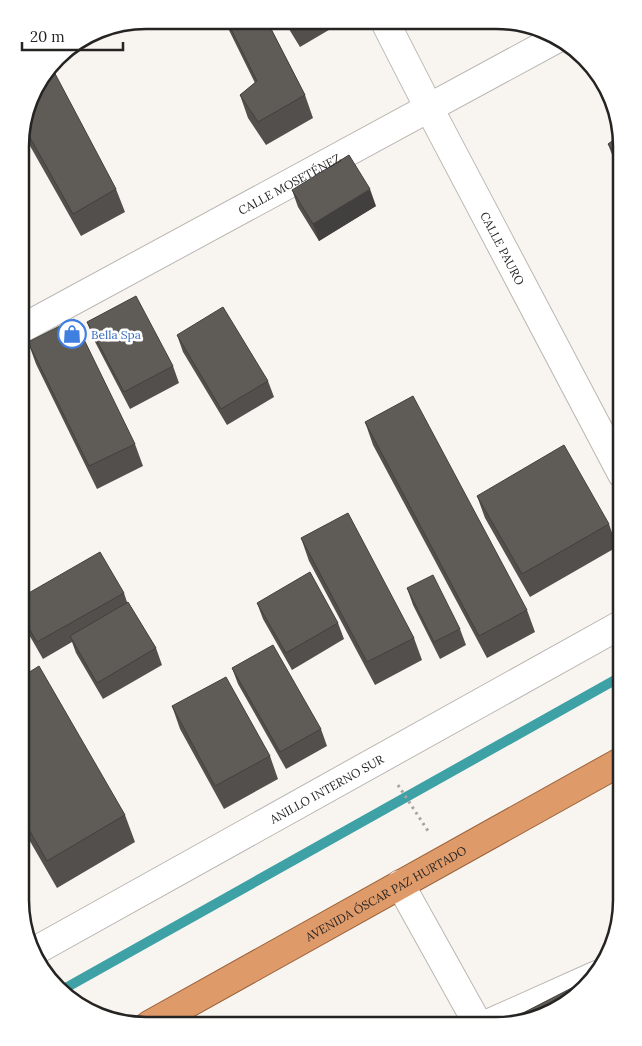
<svg xmlns="http://www.w3.org/2000/svg" width="642" height="1046" font-family="Lora,serif">
  <style>
    .lines { fill: none; stroke-linecap: round; stroke-linejoin: round }
    .stream { stroke: #3ea1a6; stroke-width: 10 }
    .minor-casing { stroke: #bbb7b3; stroke-width: 30 }
    .trunk-casing { stroke: #996039; stroke-width: 30 }
    .path { stroke: #a6a3a0; stroke-width: 3; stroke-dasharray: 2.5 4; stroke-linecap: butt }
    .minor { stroke: #fff; stroke-width: 28 }
    .trunk { stroke: #df9a6a; stroke-width: 28 }
    .wall { fill: #524f4c }
    .shaded-wall { fill: #42403e }
    .building { fill: #5f5c58; stroke: #42403e }
    .labels { text-anchor: middle; dominant-baseline: central; stroke-width: 5; stroke-linejoin: round; paint-order: stroke }
    .street-label { font-size: 12px; fill: #262423; stroke: #fff }
    .shop-label { font-size: 12px; fill: #366cbe; stroke: #fff; text-anchor: start }
    .rim { fill: none; stroke: #262423; stroke-width: 2.5 }
  </style>
  <rect width="100%" height="100%" fill="#f8f5f0"/>
  <g class="lines">
    <path class="stream" d="M62 990 622 676"/>
    <defs>
      <g id="minor">
        <path id="s1" d="M385 22 429 108 622 474"/>
        <path id="s2" d="M21 329 556 39"/>
        <path d="M400 884 479 1026"/>
        <path id="s3" d="M33 952 622 624"/>
        <path d="M483 1026 597 975"/>
      </g>
      <g id="trunk">
        <path id="s4" d="M149 1025 622 761"/>
      </g>
    </defs>
    <use href="#minor" class="minor-casing"/>
    <use href="#trunk" class="trunk-casing"/>
    <path class="path" d="M398 785 430 834"/>
    <use href="#minor" class="minor"/>
    <use href="#trunk" class="trunk"/>
  </g>
  <path class="wall" d="M224 20 267 21 305 95 313 118 266 145 248 118 240 95 255 83Z
    M284 21H338L339 24 300 47Z
    M33 90 116 189 125 212 81 236 21 130Z
    M608 144 622 146V172L614 160Z
    M292 190 376 206 319 241 298 207Z
    M87 322 173 366 179 383 130 409 93 338Z
    M177 335 268 381 274 397 227 425 183 352Z
    M28 342 135 444 143 466 97 489 36 364Z
    M365 422 527 610 535 632 487 658 373 445Z
    M477 496 609 524 617 547 530 597 485 518Z
    M301 538 414 638 422 660 375 685 309 561Z
    M407 588 460 629 466 645 440 659 413 605Z
    M124 593 127 602 156 648 162 665 103 699 76 653 72 642 43 659 20 619V598Z
    M257 603 338 623 344 639 292 670 263 619Z
    M232 668 321 729 327 746 286 769 238 684Z
    M20 678 125 815 135 842 57 888 20 824Z
    M172 706 270 756 278 779 224 809 180 729Z"/>
  <path class="shaded-wall" d="M370 189 376 206 319 241 313 224Z"/>
  <path class="building" d="M227 21H267L305 95 258 122 240 95 257 81Z
    M288 21H310L294 31Z
    M51 66 116 189 73 214 23 125 33 90Z
    M620 135 622 146V164L608 144Z
    M349 155 370 189 313 224 292 190Z
    M136 296 173 366 124 392 87 322Z
    M223 307 268 381 221 409 177 335Z
    M74 319 135 444 89 466 28 342Z
    M413 396 527 610 479 636 365 422Z
    M564 445 609 524 522 574 477 496Z
    M348 513 414 638 367 662 301 538Z
    M100 552 124 593 37 642 20 613V598Z
    M310 572 338 623 286 653 257 603Z
    M433 575 460 629 434 642 407 588Z
    M128 602 156 648 97 683 70 636Z
    M273 645 321 729 280 752 232 668Z
    M39 666 125 815 47 861 20 814V678Z
    M226 677 270 756 215 786 172 706Z
    M597 975 596 977 544 1017 525 1020 521 1014Z"/>
  <defs>
    <symbol id="shop-ring" viewBox="-11 -11 22 22"><circle r="9.5" fill="#fff" stroke="#3f7fe0" stroke-width="1.5"/><path d="M-5-2.5h2.3a2.7 3.5 0 0 1 5.4 0H5L5.5 6h-11ZM-1.5-2.5h3a1.5 2.3 0 0 0-3 0Z" fill="#3f7fe0"/></symbol>
  </defs>
  <g fill-rule="evenodd">
    <use href="#shop-ring" x="56" y="318" width="32" height="32"/>
  </g>
  <g class="labels">
    <g class="street-label">
      <text stroke="none"><textPath href="#s2" startOffset="305">CALLE MOSETÉNEZ</textPath></text>
      <text stroke="none"><textPath href="#s1" startOffset="255">CALLE PAURO</textPath></text>
      <text stroke="none"><textPath href="#s3" startOffset="336">ANILLO INTERNO SUR</textPath></text>
      <text stroke="none"><textPath href="#s4" startOffset="271">AVENIDA ÓSCAR PAZ HURTADO</textPath></text>
    </g>
    <g class="shop-label">
      <text x="91" y="334">Bella Spa</text>
    </g>
  </g>
  <path d="M0 0H642V1046H0ZM146 29H496A117 117 0 0 1 613 146V900A117 117 0 0 1 496 1017H146A117 117 0 0 1 29 900V146A117 117 0 0 1 146 29Z" fill="#fff" fill-rule="evenodd"/>
  <path class="rim" d="M146 29H496A117 117 0 0 1 613 146V900A117 117 0 0 1 496 1017H146A117 117 0 0 1 29 900V146A117 117 0 0 1 146 29Z"/>
  <path d="M22 42v8h101v-8" fill="none" stroke="#262423" stroke-width="2.5"/>
  <text x="30" y="42" font-size="15" fill="#262423" stroke="#ffffff" stroke-width="4" paint-order="stroke">20 m</text>
</svg>
